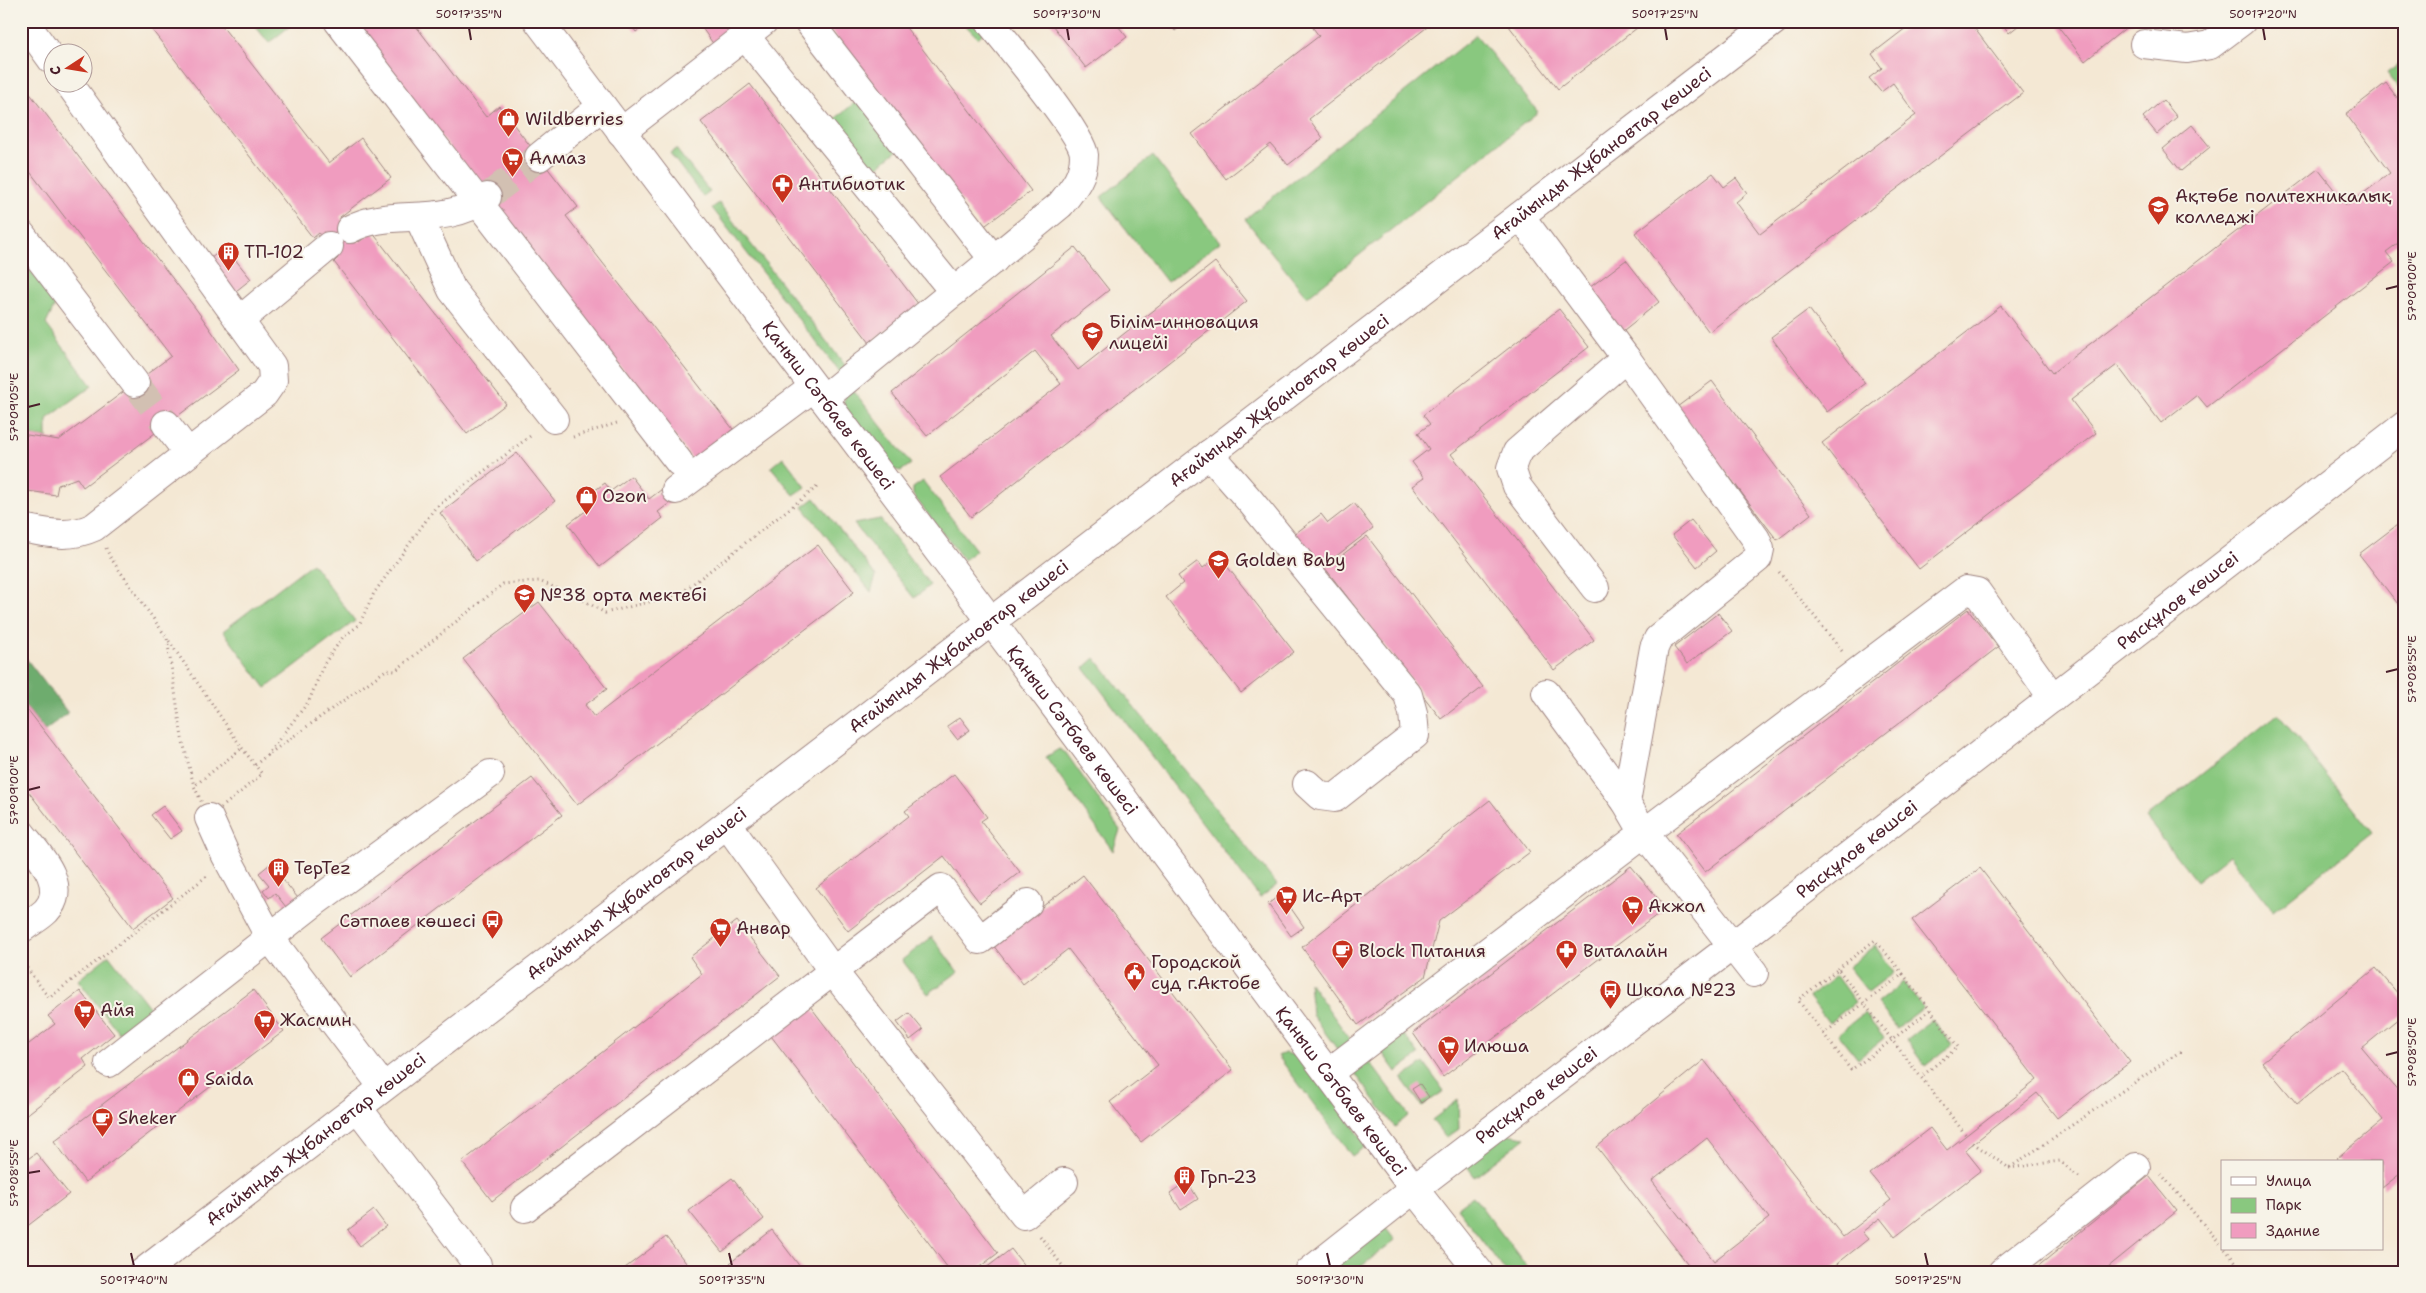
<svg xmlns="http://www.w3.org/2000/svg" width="2426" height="1293" font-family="'Shantell Sans',sans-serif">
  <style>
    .green { fill: #89c87f; stroke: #6a7455 }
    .forest { fill: #6eac6e; stroke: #5c664c }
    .building { fill: #f09cbf; fill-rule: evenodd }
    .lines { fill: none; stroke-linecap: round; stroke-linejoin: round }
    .minor-tunnel { stroke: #d2c0b2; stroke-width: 28; stroke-dasharray: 28 14; stroke-linecap: butt }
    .minor-casing { stroke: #9f8480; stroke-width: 30 }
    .path { stroke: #9f8480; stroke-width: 3; stroke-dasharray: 1 4; stroke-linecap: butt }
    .minor { stroke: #fff; stroke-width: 28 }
    .ticks { fill: none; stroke: #4a1f2b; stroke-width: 2 }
    .labels { text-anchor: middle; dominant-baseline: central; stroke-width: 4; stroke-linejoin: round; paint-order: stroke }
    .poi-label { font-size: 18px; fill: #4a1f2b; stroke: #f7f3e8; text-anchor: start }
    .street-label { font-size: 18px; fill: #4a1f2b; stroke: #f7f3e8 }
    .neatline { fill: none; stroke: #4a1f2b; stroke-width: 2 }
    .ticks-label { font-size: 12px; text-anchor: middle; fill: #4a1f2b }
  </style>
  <rect width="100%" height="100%" fill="#f7f3e8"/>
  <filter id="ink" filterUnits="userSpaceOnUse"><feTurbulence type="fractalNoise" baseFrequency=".02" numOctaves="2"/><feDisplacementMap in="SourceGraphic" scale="10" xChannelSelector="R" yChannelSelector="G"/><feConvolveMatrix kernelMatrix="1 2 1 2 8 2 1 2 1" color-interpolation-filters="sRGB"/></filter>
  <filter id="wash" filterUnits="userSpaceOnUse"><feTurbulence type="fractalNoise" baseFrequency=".0096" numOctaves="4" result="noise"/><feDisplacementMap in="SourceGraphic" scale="20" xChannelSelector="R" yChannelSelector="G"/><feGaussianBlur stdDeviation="1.12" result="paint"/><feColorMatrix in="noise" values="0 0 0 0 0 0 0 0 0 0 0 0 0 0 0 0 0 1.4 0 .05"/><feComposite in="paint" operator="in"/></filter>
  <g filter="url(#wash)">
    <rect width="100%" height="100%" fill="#f4e8d4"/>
    <path class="green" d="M251 21H296L269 43Z
      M961 21H976L984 32 978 38Z
      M1476 35 1538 112 1307 297 1245 219Z
      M2405 60V96L2387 73Z
      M858 100 898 150 871 172 830 123Z
      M676 149 710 192 703 197 670 153Z
      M1153 156 1220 242 1167 282 1101 197Z
      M719 203 848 369 841 374 712 208Z
      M21 258 56 303 46 324 92 386 47 419V438L21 434Z
      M853 390 911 464 901 471 891 469 843 406 845 396Z
      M783 457 806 487 794 495 771 467Z
      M923 481 976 550 964 560 913 495V488Z
      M815 498 876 576 871 592 803 507Z
      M880 519 930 585 914 598 854 524Z
      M312 563 355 621 266 688 223 631Z
      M1095 658 1277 885 1260 898 1084 668Z
      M2278 714 2372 833 2273 911 2229 855 2196 881 2146 818Z
      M1059 749 1066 753 1120 830 1113 851 1046 757Z
      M932 937 958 972 928 994 902 960Z
      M1875 946 1894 972 1868 992 1848 967Z
      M109 955 150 1008 119 1033 78 980Z
      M1836 976 1855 1002 1829 1023 1809 997Z
      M1309 982 1352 1042 1340 1053 1312 1015Z
      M1903 982 1923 1008 1897 1028 1877 1003Z
      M1864 1013 1884 1038 1858 1059 1838 1034Z
      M1932 1020 1952 1045 1925 1066 1906 1040Z
      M1399 1028 1419 1055 1396 1072 1377 1045Z
      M1285 1053 1301 1057 1367 1145 1352 1156 1278 1056Z
      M1363 1053 1409 1115 1395 1127 1348 1064Z
      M1424 1063 1444 1091 1422 1106 1402 1079Z
      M1458 1100 1459 1129 1446 1138 1432 1120Z
      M1506 1134 1526 1137 1475 1177 1466 1165Z
      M1473 1196 1531 1272H1506L1457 1208Z
      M1384 1226 1395 1240 1354 1272H1325Z"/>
    <path class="forest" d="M21 652 68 713 45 731 21 701Z"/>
    <g id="blocks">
      <path class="building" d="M145 21H218L329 163 361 138 391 178 340 217 359 242 372 232 506 404 467 434 334 262 338 258 319 233 313 238Z
        M351 21H412L486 117 499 106 578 207 566 216 733 429 693 460Z
        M628 21H651L636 32Z
        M711 21H753L717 49 702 28Z
        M824 21H901L1031 191 982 228Z
        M1049 21H1114L1127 37 1086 68Z
        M1167 21H1188L1175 31Z
        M1308 21H1435L1309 119 1323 138 1288 165 1271 144 1226 179 1192 134 1319 36Z
        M1505 21H1646L1558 89Z
        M1915 21H1969L2023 93 1709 332 1635 233 1713 173 1724 187 1736 178 1747 193 1736 202 1760 234 1916 115 1893 83 1881 92 1869 78 1882 68 1872 54Z
        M2000 21H2024L2009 33Z
        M2054 21H2134L2085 61Z
        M21 82 196 309 239 370 83 487 77 478 58 485 56 495 21 490V434L59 440 171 356 21 160Z
        M2386 83 2405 108V238L2386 252 2394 262 2207 407 2197 395 2161 423 2117 365 2071 400 2096 433 1919 569 1822 443 2001 306 2052 373 2318 169 2347 206 2390 173 2346 114Z
        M750 84 919 305 870 343 701 122Z
        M2163 100 2177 117 2157 134 2143 117Z
        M2192 125 2210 147 2181 171 2163 149Z
        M225 247 251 279 231 295 205 263Z
        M1075 247 1109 290 1051 336 1078 370 1215 262 1247 301 971 517 940 477 1061 384 1035 351 927 436 892 393Z
        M1626 260 1659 302 1619 334 1585 291Z
        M1559 309 1589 347 1451 454 1594 640 1554 670 1412 486 1424 478 1412 462 1429 449 1418 433 1430 424 1423 415Z
        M1809 309 1865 383 1827 412 1771 337Z
        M1712 381 1811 514 1777 540 1677 407Z
        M517 453 555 501 476 561 440 513Z
        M631 476 649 499 670 483 680 495 658 512 663 518 600 567 568 524 587 510 580 501 605 483 611 491Z
        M1354 503 1373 528 1318 570 1292 536 1321 514 1328 523Z
        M2405 519V613L2359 554Z
        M1691 520 1716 551 1697 567 1672 535Z
        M1367 536 1483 687 1441 719 1325 568Z
        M818 545 854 592 577 805 463 659 539 602 607 689 585 705 594 717Z
        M1219 556 1294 652 1241 693 1166 597 1183 583 1178 576 1198 561 1203 568Z
        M1968 609 1998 647 1705 872 1676 834Z
        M1718 613 1732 631 1687 664 1674 647Z
        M21 701 173 898 133 928 21 782Z
        M960 717 970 730 957 739 947 726Z
        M954 774 987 817 981 821 1020 872 980 903 944 856 848 931 816 888 909 816 905 811Z
        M532 778 562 815 350 977 321 938Z
        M1490 800 1530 852 1439 921 1425 977 1358 1025 1302 947Z
        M163 806 182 831 170 839 151 815Z
        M270 864 298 898 286 907 275 893 269 898 263 890 269 885 259 873Z
        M1631 866 1666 908 1443 1077 1413 1033Z
        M1980 868 2130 1062 2057 1118 2037 1093 1965 1150 1981 1170 1895 1237 1880 1218 1862 1232 1868 1239 1827 1272H1694L1597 1147 1704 1060 1843 1237 1891 1200 1870 1174 1930 1128 1947 1150 2037 1080 1912 920ZM1707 1138 1769 1218 1714 1261 1652 1181Z
        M1083 875 1233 1070 1141 1142 1110 1102 1158 1065 1068 949 1023 984 993 945Z
        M1281 894 1304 927 1291 936 1268 904Z
        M737 921 780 976 492 1201 462 1162 702 974 690 957Z
        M2376 968 2405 1002V1013L2362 1048 2405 1099V1170L2382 1188V1162H2340L2337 1158 2383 1120 2341 1068 2297 1104 2262 1062Z
        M253 990 284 1031 85 1182 54 1141Z
        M80 991 114 1034 83 1059 88 1067 21 1119V1050L55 1024 48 1016Z
        M807 1002 998 1253 973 1272H951L768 1032Z
        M909 1013 923 1030 910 1040 897 1022Z
        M1420 1084 1429 1097 1421 1103 1412 1089Z
        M36 1153 69 1194 21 1231V1164Z
        M2149 1176 2177 1211 2102 1272H2031Z
        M732 1178 764 1219 722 1252 689 1211Z
        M1187 1181 1198 1199 1181 1210 1170 1193Z
        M374 1210 386 1226 360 1246 348 1230Z
        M772 1230 804 1272H737L730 1263Z
        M666 1237 693 1272H628L625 1268Z
        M1011 1249 1029 1272H981Z"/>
    </g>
  </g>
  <g filter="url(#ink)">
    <use href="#blocks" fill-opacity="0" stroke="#9f8480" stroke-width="1"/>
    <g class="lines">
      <path class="minor-tunnel" d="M487 197 539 157
        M135 383 166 424"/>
      <defs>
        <g id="minor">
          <path d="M24 21 52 60"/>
          <path d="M338 21 679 462"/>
          <path id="s1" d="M538 21 991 621 1414 1189 1479 1272"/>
          <path d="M808 21 994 260"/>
          <path d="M745 36 954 292"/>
          <path d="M2144 44 2187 49 2210 45 2242 21"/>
          <path d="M621 132 764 21"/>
          <path d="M539 157 602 106"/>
          <path d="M1520 216 1626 358 1517 452 1511 468 1517 486 1595 588"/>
          <path d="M419 218 452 290 554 419"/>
          <path d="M350 229C390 207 442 229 487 197"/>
          <path d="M21 234 135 383"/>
          <path d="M239 321 329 246"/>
          <path d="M823 399 1060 205C1073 189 1084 177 1084 155 1083 135 1006 42 989 21"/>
          <path d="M166 424 188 453"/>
          <path d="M1209 454 1251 502 1408 695 1413 713 1415 735 1335 798 1320 796 1307 784"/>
          <path d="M676 490 814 387"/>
          <path d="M21 528C49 533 68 539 94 527L264 394 273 381 272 366 68 82"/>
          <path d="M1626 802 1654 648 1658 639 1758 558 1760 549 1756 539 1626 358"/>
          <path d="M209 818 226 856 270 938 383 1087"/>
          <path d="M727 824 832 970 1024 1215 1064 1182"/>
          <path d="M21 833C37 853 70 885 46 911 39 918 29 923 21 929"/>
          <path d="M1754 973 1644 833 1966 590 1977 592 2053 698"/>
          <path d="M109 1063 315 902 490 774"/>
          <path d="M1328 1073 1644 833 1626 802 1546 693"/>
          <path d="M357 1107 477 1264"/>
          <path d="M525 1208 941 888 980 940 1028 903"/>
          <path id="s2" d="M143 1272 1774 21"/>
          <path id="s3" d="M1309 1272 1414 1189 1732 946 2405 425"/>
          <path d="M2002 1272 2136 1167"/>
        </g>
      </defs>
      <use href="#minor" class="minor-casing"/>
      <path class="path" d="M573 437 617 423
        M106 548 110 557 167 638 182 738 194 786
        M1779 572 1842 651
        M169 641 242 748
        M242 748 262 774 209 818 194 786Z
        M266 756 386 670 395 671 503 584 539 581 580 598 605 613 680 594 817 487
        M255 765 266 756 309 701 324 664 343 637 359 625 374 593 435 508 533 434
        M21 960 49 998 207 876
        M1903 974 1958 1047 1922 1076
        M1930 1010 1892 1040 1838 969 1798 1000 1851 1070 1892 1040 1966 1135
        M1823 1034 1903 974 1875 940 1838 969
        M1973 1143 2009 1168 2181 1051
        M2009 1168 2060 1161 2080 1178
        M2161 1174 2222 1246
        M1040 1236 1067 1272
        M2225 1249 2244 1272"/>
      <use href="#minor" class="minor"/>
    </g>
  </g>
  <path class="ticks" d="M469 28 471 40M1067 28 1069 40M1665 28 1667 40M2263 28 2265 40M2386 289 2398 286M28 407 40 404M2386 672 2398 669M28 790 40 787M2386 1055 2398 1052M28 1173 40 1171M131 1253 134 1266M729 1253 732 1266M1327 1253 1330 1266M1925 1253 1928 1266"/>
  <defs>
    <symbol id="shop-pin" viewBox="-11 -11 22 30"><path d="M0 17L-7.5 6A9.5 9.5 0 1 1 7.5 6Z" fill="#c8321e" stroke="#f7f3e8"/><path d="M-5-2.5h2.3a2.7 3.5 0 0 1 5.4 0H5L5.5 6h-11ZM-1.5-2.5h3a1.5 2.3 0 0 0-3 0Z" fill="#fff"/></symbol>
    <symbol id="supermarket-pin" viewBox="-11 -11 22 30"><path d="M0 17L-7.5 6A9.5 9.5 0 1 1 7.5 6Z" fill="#c8321e" stroke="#f7f3e8"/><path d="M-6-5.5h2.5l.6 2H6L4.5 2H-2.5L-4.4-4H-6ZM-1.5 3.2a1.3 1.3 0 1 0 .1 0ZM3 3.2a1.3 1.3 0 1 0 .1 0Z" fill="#fff"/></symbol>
    <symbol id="pharmacy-pin" viewBox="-11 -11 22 30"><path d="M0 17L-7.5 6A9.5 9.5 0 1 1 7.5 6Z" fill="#c8321e" stroke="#f7f3e8"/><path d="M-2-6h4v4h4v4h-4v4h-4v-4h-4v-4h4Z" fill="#fff"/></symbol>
    <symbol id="university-pin" viewBox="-11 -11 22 30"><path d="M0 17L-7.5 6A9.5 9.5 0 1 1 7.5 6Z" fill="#c8321e" stroke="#f7f3e8"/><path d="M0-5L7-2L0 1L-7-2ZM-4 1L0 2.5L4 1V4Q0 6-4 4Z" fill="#fff"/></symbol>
    <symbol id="building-pin" viewBox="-11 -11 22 30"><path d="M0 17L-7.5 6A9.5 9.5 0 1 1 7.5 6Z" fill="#c8321e" stroke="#f7f3e8"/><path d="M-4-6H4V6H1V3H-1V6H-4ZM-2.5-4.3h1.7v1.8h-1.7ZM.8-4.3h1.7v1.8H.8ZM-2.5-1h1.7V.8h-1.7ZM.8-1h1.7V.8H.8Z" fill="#fff"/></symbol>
    <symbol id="school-pin" viewBox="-11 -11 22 30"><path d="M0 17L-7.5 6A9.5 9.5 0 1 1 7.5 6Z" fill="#c8321e" stroke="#f7f3e8"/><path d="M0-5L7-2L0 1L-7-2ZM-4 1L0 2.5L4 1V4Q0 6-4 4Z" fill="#fff"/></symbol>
    <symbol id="bus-pin" viewBox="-11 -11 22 30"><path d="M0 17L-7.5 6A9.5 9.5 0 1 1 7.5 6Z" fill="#c8321e" stroke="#f7f3e8"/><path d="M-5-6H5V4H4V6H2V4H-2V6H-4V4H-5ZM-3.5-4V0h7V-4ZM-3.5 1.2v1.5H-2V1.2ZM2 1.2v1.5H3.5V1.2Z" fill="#fff"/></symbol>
    <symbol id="cafe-pin" viewBox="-11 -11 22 30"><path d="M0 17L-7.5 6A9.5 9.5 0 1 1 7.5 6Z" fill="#c8321e" stroke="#f7f3e8"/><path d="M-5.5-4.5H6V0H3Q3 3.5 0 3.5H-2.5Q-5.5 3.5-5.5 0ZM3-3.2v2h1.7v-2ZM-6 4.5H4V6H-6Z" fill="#fff"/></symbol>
    <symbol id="civic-pin" viewBox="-11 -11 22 30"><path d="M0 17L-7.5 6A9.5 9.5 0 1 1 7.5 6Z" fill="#c8321e" stroke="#f7f3e8"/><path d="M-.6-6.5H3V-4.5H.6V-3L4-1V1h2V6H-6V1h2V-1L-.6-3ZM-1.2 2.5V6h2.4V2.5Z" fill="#fff"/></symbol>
  </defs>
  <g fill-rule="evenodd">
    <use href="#shop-pin" x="496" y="106" width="25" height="34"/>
    <use href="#supermarket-pin" x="500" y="146" width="25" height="34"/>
    <use href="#pharmacy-pin" x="770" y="172" width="25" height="34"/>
    <use href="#university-pin" x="2146" y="194" width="25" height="34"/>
    <use href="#building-pin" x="216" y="240" width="25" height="34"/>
    <use href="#school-pin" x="1080" y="320" width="25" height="34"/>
    <use href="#shop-pin" x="574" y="484" width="25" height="34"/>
    <use href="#school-pin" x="1206" y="548" width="25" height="34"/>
    <use href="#school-pin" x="512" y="582" width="25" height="34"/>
    <use href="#building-pin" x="266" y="856" width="25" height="34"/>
    <use href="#supermarket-pin" x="1274" y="884" width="25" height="34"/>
    <use href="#supermarket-pin" x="1620" y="894" width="25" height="34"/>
    <use href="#bus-pin" x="480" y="908" width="25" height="34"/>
    <use href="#supermarket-pin" x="708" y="916" width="25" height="34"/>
    <use href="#cafe-pin" x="1330" y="938" width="25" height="34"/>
    <use href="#pharmacy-pin" x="1554" y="938" width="25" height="34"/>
    <use href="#civic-pin" x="1122" y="960" width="25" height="34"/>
    <use href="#bus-pin" x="1598" y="978" width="25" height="34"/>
    <use href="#supermarket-pin" x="72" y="998" width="25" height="34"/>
    <use href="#supermarket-pin" x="252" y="1008" width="25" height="34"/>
    <use href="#supermarket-pin" x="1436" y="1034" width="25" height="34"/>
    <use href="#shop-pin" x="176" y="1066" width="25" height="34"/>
    <use href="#cafe-pin" x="90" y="1106" width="25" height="34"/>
    <use href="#building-pin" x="1172" y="1164" width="25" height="34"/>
  </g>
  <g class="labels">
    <g class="poi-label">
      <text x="525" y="119">Wildberries</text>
      <text x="529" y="158">Алмаз</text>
      <text x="798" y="184">Антибиотик</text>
      <text x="2175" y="196">Ақтөбе политехникалық<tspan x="2175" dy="21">колледжі</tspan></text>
      <text x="244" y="252">ТП-102</text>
      <text x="1109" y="322">Білім-инновация<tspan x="1109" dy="21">лицейі</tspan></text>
      <text x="602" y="496">Ozon</text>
      <text x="1235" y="560">Golden Baby</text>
      <text x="540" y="595">№38 орта мектебі</text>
      <text x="294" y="868">TepTez</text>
      <text x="1302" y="896">Ис-Арт</text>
      <text x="1648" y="906">Акжол</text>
      <text x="476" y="921" text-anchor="end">Сәтпаев көшесі</text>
      <text x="736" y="928">Анвар</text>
      <text x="1359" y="951">Block Питания</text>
      <text x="1583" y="951">Виталайн</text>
      <text x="1151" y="962">Городской<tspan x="1151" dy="21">суд г.Актобе</tspan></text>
      <text x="1626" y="990">Школа №23</text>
      <text x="100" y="1010">Айя</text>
      <text x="280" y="1020">Жасмин</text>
      <text x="1464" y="1046">Илюша</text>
      <text x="205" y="1079">Saida</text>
      <text x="118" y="1118">Sheker</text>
      <text x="1200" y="1177">Грп-23</text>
    </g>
    <g class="street-label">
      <text stroke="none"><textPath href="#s2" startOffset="1838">Ағайынды Жұбановтар көшесі</textPath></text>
      <text stroke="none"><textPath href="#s2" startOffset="1432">Ағайынды Жұбановтар көшесі</textPath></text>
      <text stroke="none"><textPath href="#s1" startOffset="482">Қаныш Сәтбаев көшесі</textPath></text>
      <text stroke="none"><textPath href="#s3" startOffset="1098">Рысқұлов көшсеі</textPath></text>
      <text stroke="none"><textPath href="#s2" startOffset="1028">Ағайынды Жұбановтар көшесі</textPath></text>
      <text stroke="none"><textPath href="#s1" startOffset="888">Қаныш Сәтбаев көшесі</textPath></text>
      <text stroke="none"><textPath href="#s3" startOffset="692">Рысқұлов көшсеі</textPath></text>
      <text stroke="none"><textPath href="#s2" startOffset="622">Ағайынды Жұбановтар көшесі</textPath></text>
      <text stroke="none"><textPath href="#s1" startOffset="1338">Қаныш Сәтбаев көшесі</textPath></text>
      <text stroke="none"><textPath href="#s3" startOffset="288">Рысқұлов көшсеі</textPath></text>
      <text stroke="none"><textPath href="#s2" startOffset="218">Ағайынды Жұбановтар көшесі</textPath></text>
    </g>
  </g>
  <rect width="2426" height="1293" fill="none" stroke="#f7f3e8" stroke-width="55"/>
  <rect x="2221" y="1160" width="162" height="90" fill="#f7f3e8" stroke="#b29e9c"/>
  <rect x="2231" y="1177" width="25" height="8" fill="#ffffff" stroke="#b29e9c"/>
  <text x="2266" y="1186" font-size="15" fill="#4a1f2b">Улица</text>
  <rect x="2231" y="1198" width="25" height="15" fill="#89c87f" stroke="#b29e9c"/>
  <text x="2266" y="1210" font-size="15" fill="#4a1f2b">Парк</text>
  <rect x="2231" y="1223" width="25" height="15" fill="#f09cbf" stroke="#b29e9c"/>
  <text x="2266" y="1236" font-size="15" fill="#4a1f2b">Здание</text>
  <g transform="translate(68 68) rotate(258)"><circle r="24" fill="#f7f3e8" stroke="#b29e9c"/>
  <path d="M0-4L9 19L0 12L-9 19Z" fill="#c8321e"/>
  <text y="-8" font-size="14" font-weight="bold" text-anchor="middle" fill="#4a1f2b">С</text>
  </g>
  <rect x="28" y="28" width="2370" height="1238" class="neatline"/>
  <g class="ticks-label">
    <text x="469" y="18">50°17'35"N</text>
    <text x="1067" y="18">50°17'30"N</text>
    <text x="1665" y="18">50°17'25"N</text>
    <text x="2263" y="18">50°17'20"N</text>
    <text transform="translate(2412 286) rotate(-90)" y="4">57°09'00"E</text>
    <text transform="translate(14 407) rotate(-90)" y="4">57°09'05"E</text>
    <text transform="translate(2412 669) rotate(-90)" y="4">57°08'55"E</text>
    <text transform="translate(14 790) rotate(-90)" y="4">57°09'00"E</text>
    <text transform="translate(2412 1052) rotate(-90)" y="4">57°08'50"E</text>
    <text transform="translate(14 1173) rotate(-90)" y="4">57°08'55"E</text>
    <text x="134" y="1284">50°17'40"N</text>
    <text x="732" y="1284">50°17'35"N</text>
    <text x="1330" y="1284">50°17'30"N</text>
    <text x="1928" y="1284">50°17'25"N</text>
  </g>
</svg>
